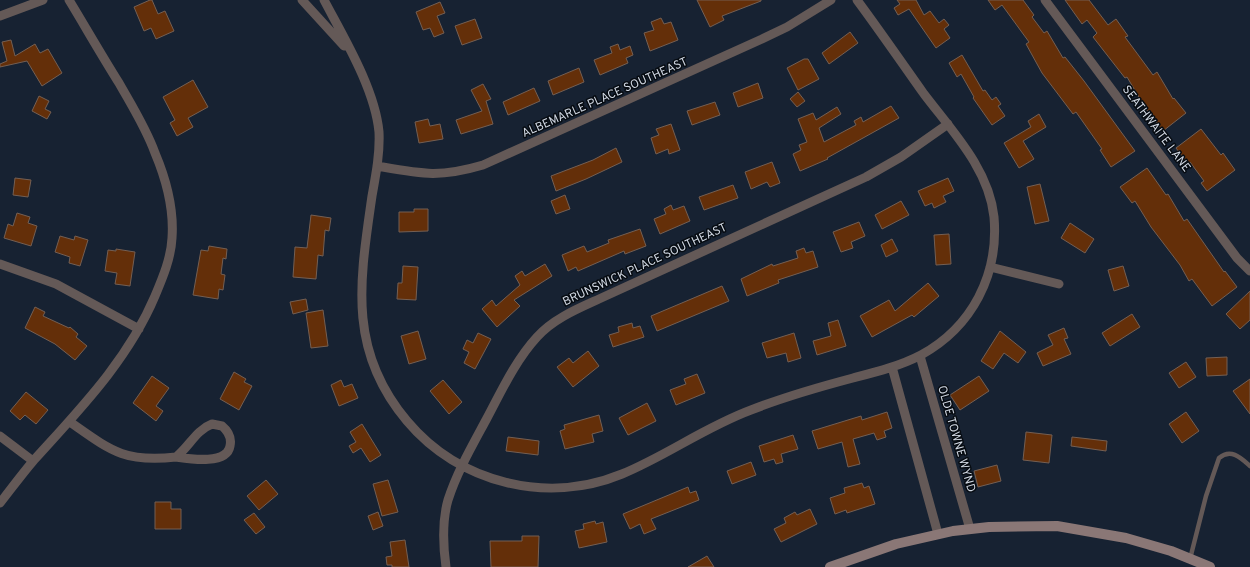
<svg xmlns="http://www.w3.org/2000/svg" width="1250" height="567" font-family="Overpass,sans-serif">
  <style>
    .building { fill: #642f09; stroke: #745f53 }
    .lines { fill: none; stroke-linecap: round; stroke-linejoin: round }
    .service { stroke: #645957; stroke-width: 4.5 }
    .minor { stroke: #645957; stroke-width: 9 }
    .secondary { stroke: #8a7776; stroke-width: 10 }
    .labels { text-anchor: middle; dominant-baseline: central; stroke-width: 3; stroke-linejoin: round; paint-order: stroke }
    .street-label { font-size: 12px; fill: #d1d8e3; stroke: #070c12 }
  </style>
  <rect width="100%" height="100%" fill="#172232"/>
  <path class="building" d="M150 0H152L158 14 165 11 174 31 156 39 151 28 144 31 134 7Z
    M697 0H761V1L722 16 724 20 710 27Z
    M897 0H916L924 15 930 11 939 23 944 19 949 25 944 29 950 38 936 48 909 9 898 15 894 8 900 4Z
    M988 0H1023L1034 15 1032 17 1044 33 1047 31 1063 58 1065 57 1084 81 1135 151 1111 167 1100 150 1102 149 1076 112 1073 114 1042 73 1026 44 1029 42 1002 5 995 10Z
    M1065 0H1089L1108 25 1116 19 1128 36 1125 37 1153 75 1157 72 1173 99 1174 98 1186 113 1163 131 1146 109 1127 77 1125 78 1093 37 1097 33 1087 20 1082 24Z
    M440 2 445 13 437 16 444 33 434 37 430 28 423 30 416 12Z
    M661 18 664 24 671 22 678 40 650 51 644 33 654 30 651 22Z
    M475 19 482 38 462 45 455 26Z
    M850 32 858 43 829 64 822 53Z
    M11 40 15 56 35 44 40 53 48 49 62 73 42 86 27 61 0 67V64L7 61 2 42Z
    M618 44 620 50 630 46 633 55 626 58 628 63 600 75 594 60 612 53 610 47Z
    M962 55 983 91 985 90 992 100 996 97 1001 104 998 106 1005 116 992 125 973 98 974 97 961 74 957 77 949 63Z
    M804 59H808L819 79 798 90 787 68Z
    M579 68 584 82 553 95 548 81Z
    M193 80 208 107 188 118 193 127 177 136 170 123 175 120 163 97Z
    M758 83 763 98 738 107 733 93Z
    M483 84 491 99 486 101 493 124 461 134 456 120 482 111 471 90Z
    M534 88 540 101 508 115 503 102Z
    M798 92 805 101 797 107 790 99Z
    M39 96 49 101 45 109 51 112 47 119 32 111Z
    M715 102 720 115 692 125 687 111Z
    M891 106 899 118 827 158 828 159 800 171 793 154 801 150 799 145 807 142 798 119 813 113 816 120 837 107 841 114 819 128 824 142 856 125 854 121 861 117 863 122Z
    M1039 114 1046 127 1023 141 1034 159 1019 168 1004 143 1031 127 1028 121Z
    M428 119 430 126 440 124 443 139 419 143 415 122Z
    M671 124 680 150 669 154 668 149 656 154 651 138 659 135 656 129Z
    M1201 129 1221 155 1223 153 1235 170 1207 191 1201 183 1204 181 1190 162 1188 164 1176 148Z
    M616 148 622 162 586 179 556 191 551 176 593 160Z
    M772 162 780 183 770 187 767 182 751 189 745 172Z
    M1147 168 1166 195 1168 194 1184 221 1187 219 1224 272 1225 271 1237 287 1212 306 1192 279 1189 281 1180 265 1151 227 1135 201 1132 203 1120 187Z
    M15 178 31 180 28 197 13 195Z
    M948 178 954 191 943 196 946 202 934 208 932 203 925 206 918 191Z
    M1040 184 1049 221 1035 224 1027 187Z
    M733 185 738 198 704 210 699 197Z
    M565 195 570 209 556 214 551 201Z
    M901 201 909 215 882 229 875 215Z
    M671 205 673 210 684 206 690 221 660 234 654 219 666 214 664 209Z
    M414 209H428V231L399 232V212H414Z
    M17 213 30 217 28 223 37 226 31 246 4 238 8 224 13 226Z
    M311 215 331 218 329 231 325 230 323 256 318 255 316 279 293 277 295 247 307 248Z
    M859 222 865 236 851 242 853 248 841 252 833 232Z
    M1070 223 1094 239 1085 253 1061 238Z
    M640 229 646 246 625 254 624 251 578 271 576 267 568 271 562 255 584 246 587 252 609 243 608 240Z
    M949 234 951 264 936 265 934 235Z
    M60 236 74 240 75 236 88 240 80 266 69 263 70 257 55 252Z
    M892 239 898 251 886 257 881 245Z
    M209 246 227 249 226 259 223 258 221 274 225 275 223 290 219 289 218 299 193 295 201 250 208 251Z
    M804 248 806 253 813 251 818 267 778 280 779 283 747 296 741 279 772 264 773 266 798 258 796 251Z
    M116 249 135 252 130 286 115 284 117 273 105 271 108 250 116 251Z
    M545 264 552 276 514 300 520 306 497 327 482 309 492 300 496 306 520 285 515 276 522 271 525 276Z
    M403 266 418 267 416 300 397 299 398 283H402Z
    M1123 266 1129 286 1114 291 1108 270Z
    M928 283 939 296 914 317 912 315 872 337 860 316 889 300 895 311Z
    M722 286 729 301 657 331 651 316Z
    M1250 291V320L1240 329 1226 314Z
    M306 299 308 310 293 314 290 302Z
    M35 307 45 312 43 316 69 328 70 327 78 334 76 337 87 346 75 360 55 344 25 328Z
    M323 310 328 346 311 348 306 313Z
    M1132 314 1140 327 1110 346 1102 333Z
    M838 320 846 346 817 355 813 341 831 336 828 323Z
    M632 323 633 328 640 326 644 337 613 347 609 335 619 332 618 327Z
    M1064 328 1068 338 1064 339 1071 354 1043 366 1037 353 1053 345 1048 335Z
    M418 331 426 359 409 364 401 336Z
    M1000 331 1026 352 1018 363 1004 353 993 369 981 361Z
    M478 333 491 339 475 369 464 363 469 352 463 349 467 340 473 343Z
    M794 333 801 358 788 362 786 353 767 358 762 343Z
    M588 351 599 366 573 387 557 367 569 358 573 363Z
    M1227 357V375L1207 376 1206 358Z
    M1186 362 1196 377 1179 388 1169 373Z
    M234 372 246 379 244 382 252 386 239 410 220 399Z
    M697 374 705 393 676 405 670 390 686 384 684 379Z
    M152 376 169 388 156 406 163 411 156 421 133 403Z
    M979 376 989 391 960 410 950 395Z
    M1250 379V414L1233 391Z
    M341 380 344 387 352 384 358 398 339 406 331 385Z
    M443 380 462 402 449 414 430 391Z
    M26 392 48 410 36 424 25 415 20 420 10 411Z
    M647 403 656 421 628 435 619 418Z
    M887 412 892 428 884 431 886 437 877 440 874 433 853 439 860 464 848 467 842 442 818 449 812 431 861 416 862 420Z
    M1186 412 1199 431 1182 443 1169 424Z
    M599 415 603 431 592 434 594 442 565 449 560 431 565 429 564 425Z
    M362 424 381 455 370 462 361 448 353 453 349 446 356 442 350 432Z
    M1026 432 1052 435 1049 463 1023 460Z
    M793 435 798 449 781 454 783 462 776 464 774 459 764 462 759 446Z
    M508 437 539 441 538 455 506 451Z
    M1072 437 1107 441 1106 451 1071 446Z
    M751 462 756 475 732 484 727 471Z
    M997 465 1001 481 978 487 974 471Z
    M266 480 278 494 259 510 247 496Z
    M388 480 398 512 382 516 373 484Z
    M862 483 864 488 869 486 875 504 847 513 846 510 835 514 830 498 845 493 844 488Z
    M688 487 690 493 696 491 699 500 651 519 656 529 644 534 640 524 630 529 623 514Z
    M155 502H171V509H181V529H155Z
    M810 509 817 524 781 542 774 529 786 523 784 518 795 512 797 515Z
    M378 512 383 526 373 530 368 516Z
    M254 513 265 527 256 534 244 520Z
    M595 521 596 524 603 522 607 542 579 548 575 531 584 529 583 524Z
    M522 536H539L538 567H491L490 541H522Z
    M405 540 409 567H392V565H387L386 557 392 556 390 542Z
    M707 556 714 567H688Z"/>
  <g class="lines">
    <path class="service" d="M1190 559 1206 496 1219 458C1231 448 1241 458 1250 466"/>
    <path class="minor" d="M302 0 344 46
      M324 0C344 38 375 89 379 132 380 153 376 174 372 196 360 280 347 350 407 421 459 483 547 505 622 474 666 456 705 427 751 410 784 397 819 387 853 378 876 372 900 366 921 355 972 327 999 275 994 217 989 169 952 131 924 94 902 63 880 31 857 0
      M1045 0 1237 258 1250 271
      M0 16 43 0
      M377 166C422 174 439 178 483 165L762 39 787 27 831 0
      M0 264 56 284 139 329
      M990 267 1059 284
      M920 356 970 529
      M892 367 938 534
      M70 422C110 450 124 463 176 457
      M212 424 222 426C228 431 232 437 230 446 227 465 190 459 176 457 189 447 196 430 212 424Z
      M0 436 33 461
      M0 503C11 489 22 474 34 460 80 409 128 360 155 296 163 277 171 258 172 238 174 210 166 179 155 153 146 128 132 106 119 83 102 56 86 28 69 0
      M446 567C443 545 442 521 448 500 457 472 472 446 486 420 501 392 515 361 537 337 553 319 577 309 599 299L866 177 901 157 948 124"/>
    <path class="secondary" d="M830 567 896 544 953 531 989 527 1057 526 1126 538 1171 551 1210 567"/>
  </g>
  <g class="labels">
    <g class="street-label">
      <text transform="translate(605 98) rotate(-24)">ALBEMARLE PLACE SOUTHEAST</text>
      <text transform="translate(1156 129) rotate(53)">SEATHWAITE LANE</text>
      <text transform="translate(645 265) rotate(-25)">BRUNSWICK PLACE SOUTHEAST</text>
      <text transform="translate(956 439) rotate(74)">OLDE TOWNE WYND</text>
    </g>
  </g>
</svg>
